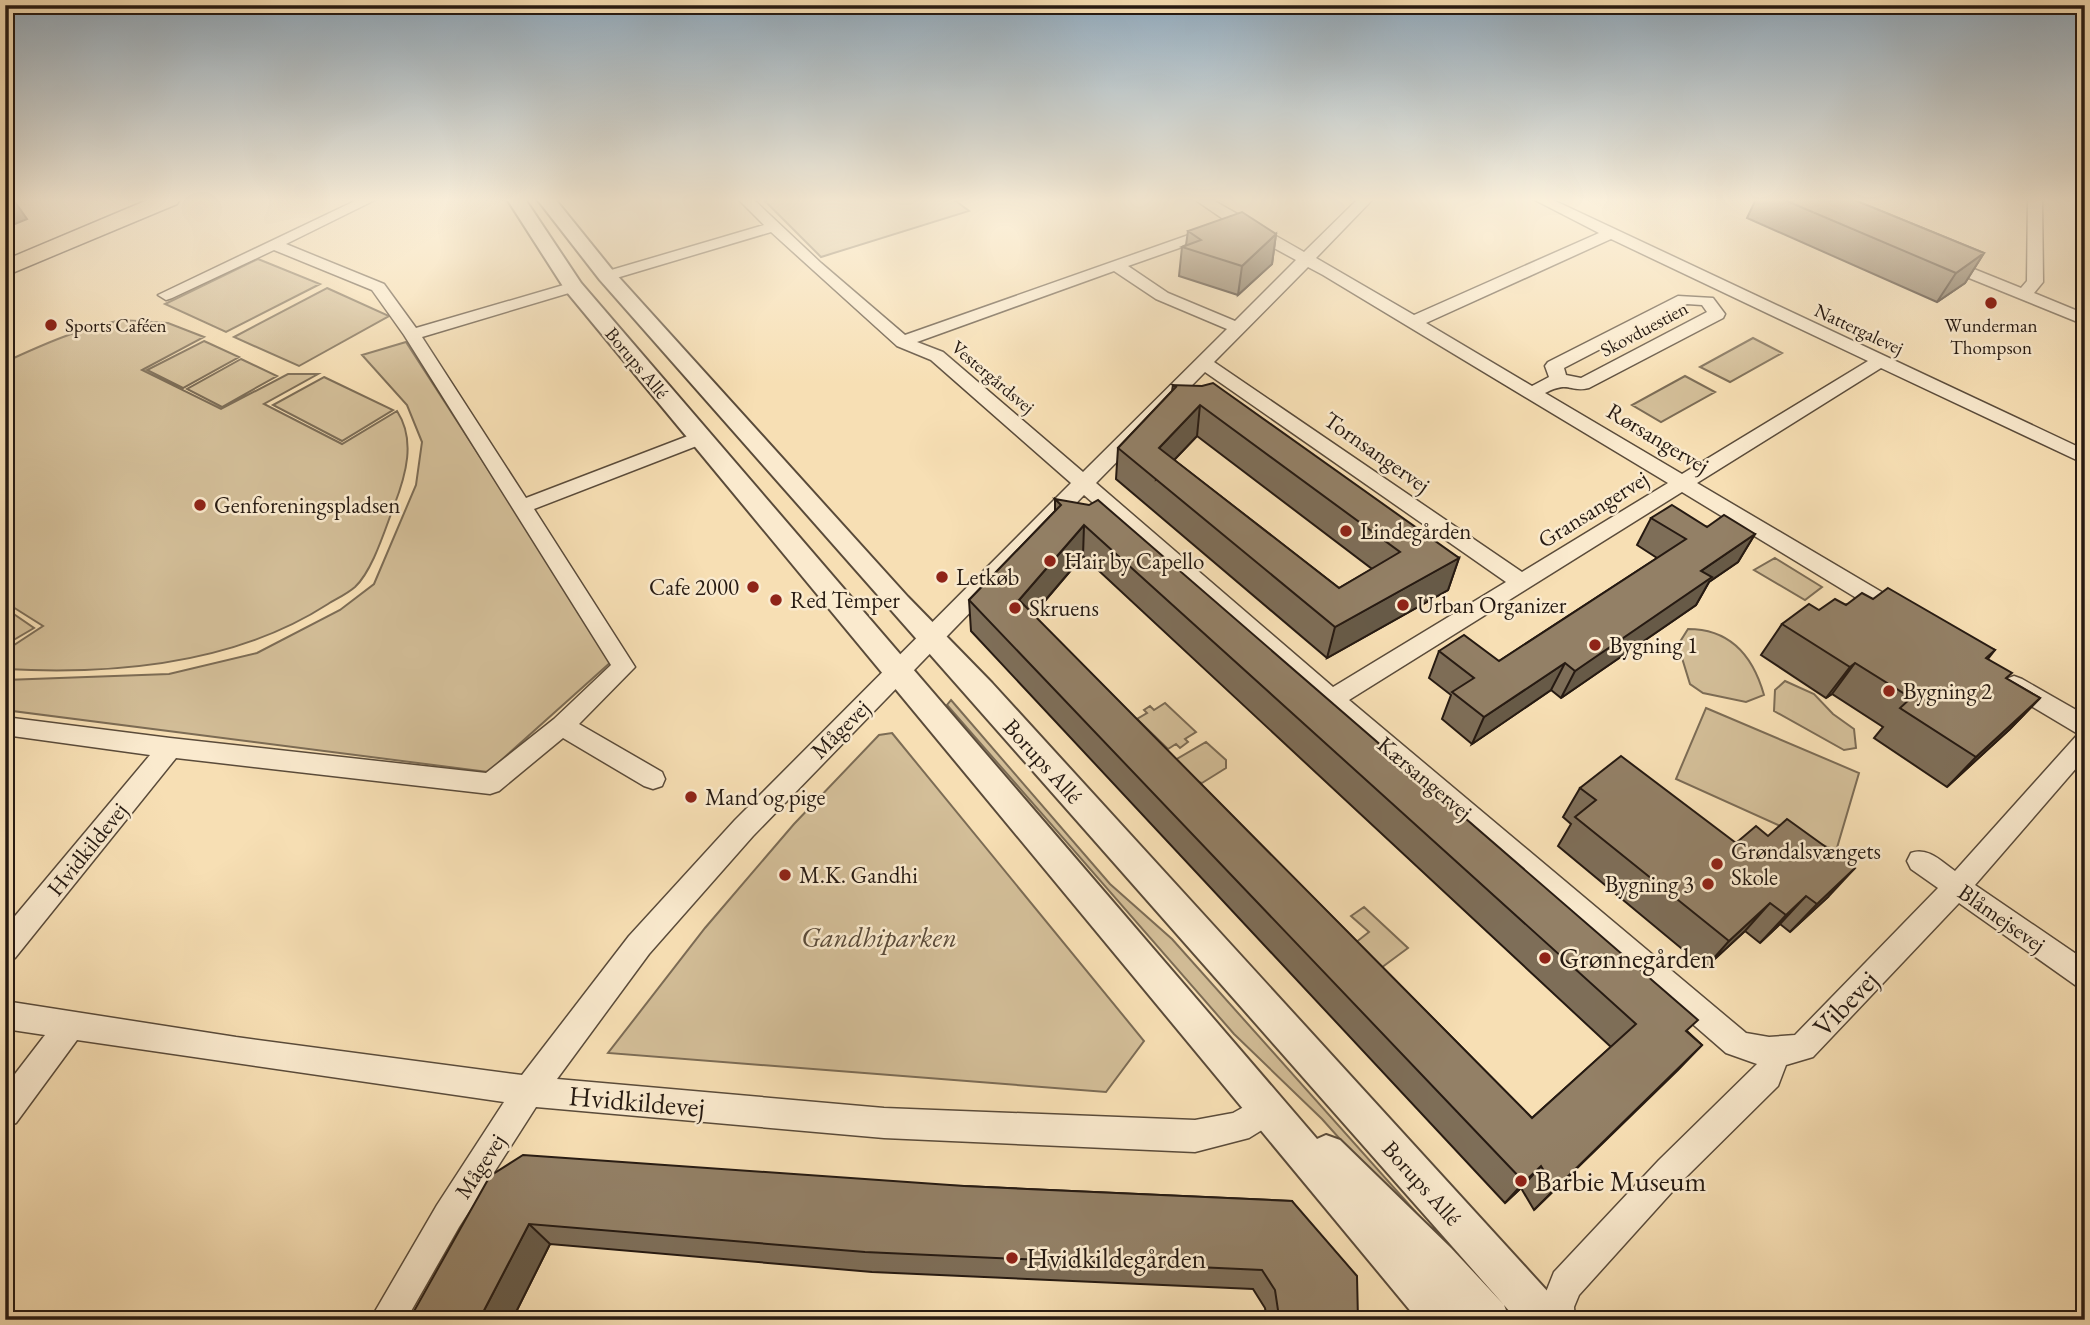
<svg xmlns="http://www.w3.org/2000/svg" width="2090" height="1325" font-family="'EB Garamond',serif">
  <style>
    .green { fill: #d3be98; stroke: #7c6c55; stroke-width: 2 }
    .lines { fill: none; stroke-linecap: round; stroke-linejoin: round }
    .minor-casing { stroke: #5a4b3a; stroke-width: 3 }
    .tertiary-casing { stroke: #5a4b3a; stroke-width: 4 }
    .primary-casing { stroke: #261a12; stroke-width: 3 }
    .minor { fill: #faeace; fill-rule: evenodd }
    .tertiary { fill: #faeace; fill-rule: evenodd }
    .primary { fill: #f7dfb4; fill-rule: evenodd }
    .wall { fill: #7e6e58; stroke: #261a12; stroke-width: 2; fill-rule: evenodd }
    .shaded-wall { fill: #675a47; stroke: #261a12; stroke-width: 2 }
    .building { fill: #938066; stroke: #261a12; stroke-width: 2; fill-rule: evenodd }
    .poi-dot { fill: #8f2418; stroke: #faeace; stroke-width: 2.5 }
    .labels { text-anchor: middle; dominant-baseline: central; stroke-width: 5; stroke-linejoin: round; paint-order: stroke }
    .far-poi-label { font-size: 19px; fill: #261a12; stroke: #faeace; text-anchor: start }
    .far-street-label { font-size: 19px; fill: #261a12; stroke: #faeace }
    .street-label { font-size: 23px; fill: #261a12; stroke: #faeace }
    .poi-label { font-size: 23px; fill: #261a12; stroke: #faeace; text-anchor: start }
    .near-park-label { font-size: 28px; font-style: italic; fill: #5a4b3a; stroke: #faeace }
    .near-poi-label { font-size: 28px; fill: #261a12; stroke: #faeace; text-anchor: start }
    .near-street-label { font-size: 28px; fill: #261a12; stroke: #faeace }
  </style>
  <rect width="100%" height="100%" fill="#f7dfb4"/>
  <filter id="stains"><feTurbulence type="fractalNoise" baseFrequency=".00286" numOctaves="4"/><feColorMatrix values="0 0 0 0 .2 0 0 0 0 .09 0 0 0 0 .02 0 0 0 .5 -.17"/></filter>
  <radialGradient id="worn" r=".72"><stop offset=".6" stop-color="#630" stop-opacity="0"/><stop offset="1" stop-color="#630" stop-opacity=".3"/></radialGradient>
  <path class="green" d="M763 199H953L969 211 821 257Z
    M258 259 320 284 226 332 165 304Z
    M327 288 389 316 299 366 234 337Z
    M122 320 168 323 204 337 142 370 221 409 288 374H318L264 404 342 444 397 411C416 440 406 475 394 506 385 529 373 570 355 587 347 594 336 599 328 604 235 664 113 675 5 669V651L43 626 5 602V362C44 344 80 328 122 320Z
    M1753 338 1782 353 1730 382 1700 367Z
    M204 341 239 357 183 388 147 370Z
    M406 342 612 661 488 772 5 710V680L169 674 257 653 340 610 374 584 416 485 422 442 407 405 362 355Z
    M241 359 277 376 222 407 187 389Z
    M1685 376 1715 392 1661 422 1632 405Z
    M324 377 393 410 342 441 273 405Z
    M1775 558 1822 587 1805 600 1754 570Z
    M5 608 34 628 5 645Z
    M1688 629C1731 629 1753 656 1764 695L1746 702 1703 693 1690 684 1678 645Z
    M1785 681 1814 694 1833 714 1854 729 1856 748 1844 750 1774 711 1775 690Z
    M951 700 1110 884 1172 939 1512 1320H1502L1322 1119 1234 1034 947 705Z
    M1165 703 1196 732 1185 739 1188 742 1180 748 1176 744 1168 749 1137 719 1147 713 1144 710 1150 706 1154 710Z
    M1706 708 1859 773 1836 851 1676 779Z
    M892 733 1144 1041 1106 1092 608 1053 705 928 794 824 879 735Z
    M1206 742 1226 760V768L1202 783 1185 778 1170 763Z
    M1364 907 1408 948 1381 968 1355 943 1369 932 1351 916Z"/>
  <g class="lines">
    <defs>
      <path id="minor" d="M359 199H377L286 244 384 284 416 328 567 284H579L581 287 579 290 422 337 526 498 693 434H707L709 438 707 442 534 509 635 667 579 724 662 772 665 779 662 786 653 789 644 786 563 738 499 791 490 794 176 758 15 958 5 962V928L150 755 5 735V717L170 738 486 773 554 719 611 665 404 335 372 290 274 250 172 298 166 300 158 295Z
        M738 199H753L821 263 905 335 1217 225 1225 230 1222 233 1128 266 1168 293 1235 321 1296 260 1232 225 1194 199H1211L1304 252 1358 199H1373L1316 258 1414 315 1599 233 1533 199H1551L2085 450V464L1881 368 1697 483 1907 607 1910 613 1907 619 1899 621 1891 619 1682 492 1349 700 1746 1033 1769 1037 1795 1035 1938 888 1911 869 1907 861 1911 853C1928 847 1941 861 1955 871L2078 734 2006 691 2002 685 2006 679 2014 676 2022 679 2085 715V758L1975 885 2085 960V989L2075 985 1959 903 1813 1057 1786 1065 1778 1086 1681 1182 1579 1295 1574 1307 1575 1320H1541L1540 1307 1554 1272 1659 1160 1757 1064 1726 1053 1084 495 753 836 649 954 557 1079 884 1108 1195 1120 1233 1113 1267 1094 1278 1098 1282 1109 1278 1120 1249 1138 1195 1152 884 1138 536 1107 459 1227 406 1320H370L437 1205 504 1102 77 1040 16 1123 5 1127V1087L45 1035 5 1029V1001L236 1037 522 1075 629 936 735 820 1071 483 931 360 897 346 771 232 613 279 607 281 599 276 601 273 764 225ZM1611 239 1868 361 1682 474 1545 393C1570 380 1569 393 1589 388L1723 318 1725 314 1713 298 1678 296 1548 362 1545 366 1549 377 1532 386 1426 323ZM1308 267 1323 275 1668 483 1522 572 1214 362ZM1114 271 1156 299 1227 329 1083 472 943 352 917 342ZM1687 304 1702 305 1707 312 1581 378 1566 375 1564 368ZM1205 372 1506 582 1333 687 1096 483Z
        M2028 199H2042L2043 282 2034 293 2085 314V325L1937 265 1935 262 1943 257 1949 259 2021 288 2027 281Z"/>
      <path id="tertiary" d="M507 199H525L581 283 1317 1139 1326 1135 1340 1140 1451 1248 1504 1305 600 280 537 199H555L614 272 908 597 992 683 1560 1305 1566 1320H1517L1504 1305 1510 1320H1418L566 291Z"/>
      <path id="primary" d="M150 199H180L177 204 5 276V260Z"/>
    </defs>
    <use href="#minor" class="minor-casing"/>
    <use href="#tertiary" class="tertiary-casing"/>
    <use href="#primary" class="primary-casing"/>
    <use href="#minor" class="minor"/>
    <use href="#tertiary" class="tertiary"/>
    <use href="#primary" class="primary"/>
  </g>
  <path class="wall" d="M1756 199H1852L1984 253 1965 283 1937 302 1747 218Z
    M1188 231 1276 234 1272 264 1238 295 1179 276 1182 247 1186 245Z
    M1173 385 1459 558 1448 590 1327 658 1116 479 1118 448 1172 391ZM1197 436 1372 569 1339 588 1174 460Z
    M1055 499 1687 1031 1702 1045 1534 1210 1521 1188 1505 1203 971 631 969 600 1055 511ZM1083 556 1611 1047 1532 1118 1033 615Z
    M1651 518 1755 534 1738 562 1709 582 1696 605 1561 698 1551 690 1472 744 1442 719 1451 695 1429 678 1439 651 1499 661 1657 558 1637 545Z
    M1873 599 1995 650 1988 659 2007 679 2040 698 2010 729 1947 787 1874 738 1883 727 1832 694 1826 698 1761 655 1782 624 1819 610Z
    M1580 788 1736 843 1828 897 1790 932 1780 924 1760 943 1745 931 1705 968 1558 846 1571 824 1563 817Z
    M490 1176 964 1186 1292 1201 1358 1320H1267L1265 1308 1253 1289 872 1272 550 1244 512 1320Z"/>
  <path class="shaded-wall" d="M5 199H13L27 219 5 228Z
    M1276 234 1272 264 1238 295 1242 266Z
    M1984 253 1965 283 1937 302 1956 273Z
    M1200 405 1197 436 1156 479 1159 448Z
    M1084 525 1083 556 1019 631V600Z
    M1755 534 1738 562 1709 582 1696 605 1561 698 1575 671 1701 571Z
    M1459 558 1448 590 1327 658 1335 627Z
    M1565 663 1551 690 1472 744 1484 717Z
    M1855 663 1832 694 1826 698 1850 667Z
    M2040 698 2010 729 1947 787 1976 757Z
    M1855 868 1828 897 1790 932 1817 904Z
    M1806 896 1780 924 1760 943 1786 915Z
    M1770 903 1745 931 1705 968 1729 941Z
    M1702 1045 1678 1070 1534 1210 1555 1189Z
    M1541 1166 1521 1188 1505 1203 1524 1182Z
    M529 1224 550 1244 512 1320H479Z"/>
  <path class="building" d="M1782 199H1852L1984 253 1956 273Z
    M1242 212 1276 234 1242 266 1182 247 1201 240 1188 231Z
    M1213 383 1459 558 1335 627 1118 448 1176 387 1173 385 1202 386ZM1200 405 1400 552 1339 588 1159 448Z
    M1055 499 1089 505 1098 500 1698 1020 1686 1031 1702 1045 1555 1189 1541 1166 1524 1182 969 600 1061 505ZM1084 525 1636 1024 1532 1118 1019 600Z
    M1672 505 1707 527 1724 515 1755 534 1701 571 1712 577 1575 671 1565 663 1484 717 1452 692 1474 678 1439 651 1464 635 1499 661 1686 539 1651 518Z
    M1888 588 1995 650 1986 658 2012 673 2006 678 2040 698 1976 757 1900 708 1911 698 1855 663 1850 667 1782 624 1809 604 1819 610 1835 599 1846 605 1862 593 1873 599Z
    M1621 756 1736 843 1756 826 1768 836 1787 819 1855 868 1817 904 1806 896 1786 915 1770 903 1729 941 1575 817 1596 800 1580 788Z
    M523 1155 964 1186 1292 1201 1357 1276 1358 1320H1267L1278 1310 1275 1290 1262 1270 865 1252 529 1224 479 1320H409L490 1176Z"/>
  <linearGradient id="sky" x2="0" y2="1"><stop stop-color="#91aabd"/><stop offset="0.52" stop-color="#fbf1dd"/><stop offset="1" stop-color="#fbf1dd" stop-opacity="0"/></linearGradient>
  <rect width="2090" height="384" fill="url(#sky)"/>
  <g class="poi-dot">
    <circle cx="1991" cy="303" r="7"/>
    <circle cx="51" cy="325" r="7"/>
    <circle cx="200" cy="505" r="7"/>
    <circle cx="1346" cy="531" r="7"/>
    <circle cx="1050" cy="561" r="7"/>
    <circle cx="942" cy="577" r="7"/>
    <circle cx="753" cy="587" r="7"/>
    <circle cx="776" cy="600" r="7"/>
    <circle cx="1403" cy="605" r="7"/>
    <circle cx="1015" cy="608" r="7"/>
    <circle cx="1595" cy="645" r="7"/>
    <circle cx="1889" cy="691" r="7"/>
    <circle cx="691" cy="797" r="7"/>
    <circle cx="1717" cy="864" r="7"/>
    <circle cx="785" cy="875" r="7"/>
    <circle cx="1708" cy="884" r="7"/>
    <circle cx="1545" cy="958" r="7"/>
    <circle cx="1521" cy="1181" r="7"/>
    <circle cx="1012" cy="1258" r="7"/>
  </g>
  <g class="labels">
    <g class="far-poi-label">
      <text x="65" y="325">Sports Caféen</text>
      <text x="1991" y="325" text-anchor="middle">Wunderman<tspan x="1991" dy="22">Thompson</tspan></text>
    </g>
    <g class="far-street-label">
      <text transform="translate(1644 329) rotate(-28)">Skovduestien</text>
      <text transform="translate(1859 329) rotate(25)">Nattergalevej</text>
      <text transform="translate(637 363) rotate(50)">Borups Allé</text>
      <text transform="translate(993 377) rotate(40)">Vestergårdsvej</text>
    </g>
    <g class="street-label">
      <text transform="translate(1658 438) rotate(31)">Rørsangervej</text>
      <text transform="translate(1377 452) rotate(35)">Tornsangervej</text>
      <text transform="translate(1593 509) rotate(-32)">Gransangervej</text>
      <text transform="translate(840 729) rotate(-45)">Mågevej</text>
      <text transform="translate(1043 761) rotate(48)">Borups Allé</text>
      <text transform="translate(1425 778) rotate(40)">Kærsangervej</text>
      <text transform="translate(87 849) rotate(-51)">Hvidkildevej</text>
      <text transform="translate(2002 918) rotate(35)">Blåmejsevej</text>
      <text transform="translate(480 1166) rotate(-57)">Mågevej</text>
      <text transform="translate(1422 1183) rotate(48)">Borups Allé</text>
    </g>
    <g class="poi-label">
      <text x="214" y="505">Genforeningspladsen</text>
      <text x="1360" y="531">Lindegården</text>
      <text x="1064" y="561">Hair by Capello</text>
      <text x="956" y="577">Letkøb</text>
      <text x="739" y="587" text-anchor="end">Cafe 2000</text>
      <text x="790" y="600">Red Temper</text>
      <text x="1417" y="605">Urban Organizer</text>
      <text x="1029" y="608">Skruens</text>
      <text x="1609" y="645">Bygning 1</text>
      <text x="1903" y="691">Bygning 2</text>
      <text x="705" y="797">Mand og pige</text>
      <text x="1731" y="851">Grøndalsvængets<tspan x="1731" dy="26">Skole</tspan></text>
      <text x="799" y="875">M.K. Gandhi</text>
      <text x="1694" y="884" text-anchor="end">Bygning 3</text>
    </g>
    <g class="near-park-label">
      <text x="879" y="937">Gandhiparken</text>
    </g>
    <g class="near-poi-label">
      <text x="1559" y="958">Grønnegården</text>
      <text x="1535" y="1181">Barbie Museum</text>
      <text x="1026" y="1258">Hvidkildegården</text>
    </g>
    <g class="near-street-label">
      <text transform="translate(1845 1003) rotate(-46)">Vibevej</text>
      <text transform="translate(637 1101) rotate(5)">Hvidkildevej</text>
    </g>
  </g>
  <rect width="2090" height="1325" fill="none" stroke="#f7dfb4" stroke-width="28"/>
  <rect x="7" y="7" width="2076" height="1311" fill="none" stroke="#261a12" stroke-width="3.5"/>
  <rect x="14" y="14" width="2062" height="1297" fill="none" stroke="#261a12" stroke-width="2"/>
  <rect width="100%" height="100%" filter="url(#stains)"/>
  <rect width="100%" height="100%" fill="url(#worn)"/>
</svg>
